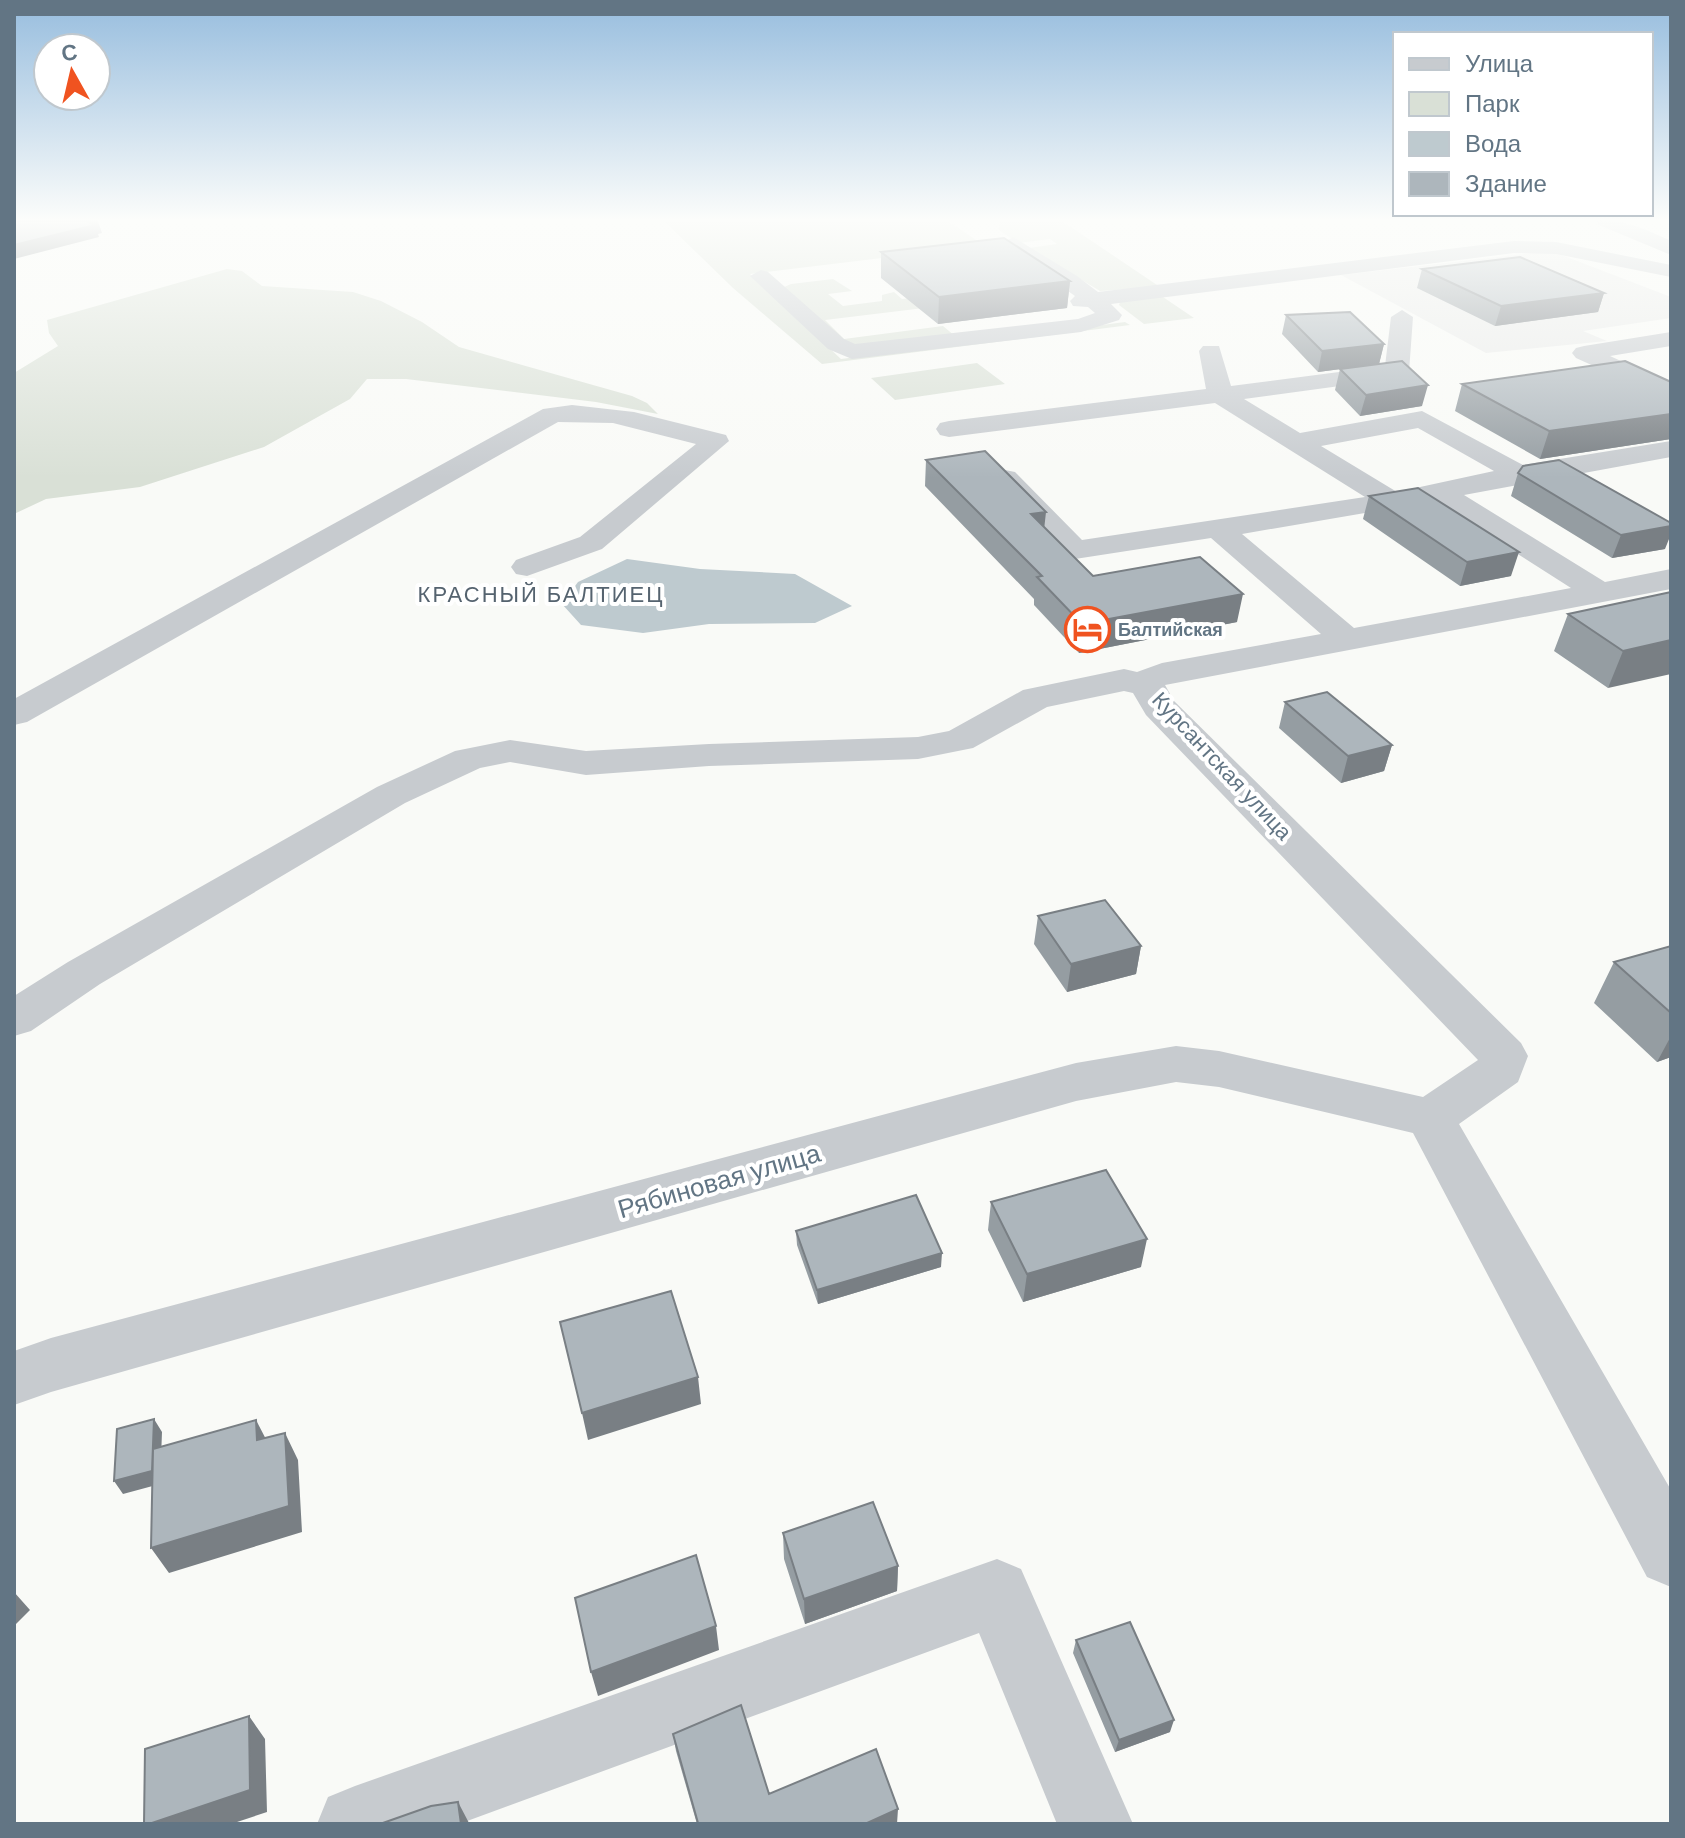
<svg xmlns="http://www.w3.org/2000/svg" width="1685" height="1838" font-family="'DM Sans',sans-serif">
  <style>
    .built { fill: #eaebea }
    .green { fill: #d9e0d6 }
    .water { fill: #becacf }
    .lines { fill: none; stroke-linecap: round; stroke-linejoin: round }
    .minor { fill: #c7cbcf; fill-rule: evenodd }
    .wall { fill: #959da2 }
    .shaded-wall { fill: #797f84 }
    .building { fill: #adb6bc; stroke: #797f84; stroke-width: 2 }
    .labels { text-anchor: middle; dominant-baseline: central; stroke-width: 8; stroke-linejoin: round; paint-order: stroke }
    .far-poi-label { font-size: 18px; font-weight: bold; fill: #627584; stroke: #fff; text-anchor: start }
    .far-quarter-label { font-size: 22px; letter-spacing: 2px; fill: #55636f; stroke: #fff }
    .street-label { font-size: 22px; fill: #627584; stroke: #fff }
    .near-street-label { font-size: 26px; fill: #627584; stroke: #fff }
  </style>
  <rect width="100%" height="100%" fill="#f9faf7"/>
  <path class="built" d="M1551 251 1671 297V318L1583 331 1607 341 1486 353 1341 275Z"/>
  <path class="green" d="M664 221H948L1001 257 956 249 750 274 841 359 1125 322 1130 325 822 364 733 288Z
    M1000 221H1062L1160 287 1100 291 1029 248 1057 244 1050 239 1018 243 999 230Z
    M227 269 242 271 262 286 353 292 381 301 422 322 459 347 632 396 647 403 658 414 596 402 406 379H367L350 399 264 447 140 487 46 499 14 514V373L58 346 49 333 47 320Z
    M833 279 852 291 828 294 843 306 882 301V295L894 292 902 299 911 298 924 308 825 320 844 339 943 326 955 336 848 345 782 288 791 284Z
    M1160 295 1194 318 1144 324 1119 305 1120 302Z
    M977 363 1005 384 895 400 871 378Z"/>
  <path class="water" d="M627 559 700 569 795 574 852 606 815 623 709 624 643 633 581 625 562 604 578 582Z"/>
  <g class="lines">
    <path class="minor" d="M1596 221C1625 219 1645 229 1671 241V255L1599 225Z
      M1013 237 1077 276 1098 292 1514 241 1556 242 1671 265V277L1556 254 1514 253 1111 304 1122 315 1119 320 1081 332 852 359 828 349 750 276 761 270 768 272 844 339 855 344 1078 319 1095 313 1088 307 1073 306 1070 301 1075 296 1006 247 1003 243Z
      M1402 310 1413 317 1409 372 1406 377 1244 399 1300 433 1422 411 1523 465 1671 441V457L1464 495 1605 582 1671 569V589L1165 685 1174 701 1521 1043 1528 1056 1518 1082 1459 1124 1671 1490V1587L1647 1577 1413 1133 1219 1087 1176 1082 1076 1101 51 1392 14 1405V1351L51 1338 1076 1063 1176 1046 1219 1051 1423 1097 1478 1060 1146 715 1133 693 1124 691 1047 707 973 748 918 759 709 766 586 775 510 762 480 768 405 803 100 984 31 1031 14 1036V996L68 962 377 787 455 751 510 740 586 751 709 744 918 737 949 731 1023 690 1124 669 1137 672 1162 663 1321 634 1211 538 1075 559 1064 557 991 478 995 472 1005 470 1015 472 1082 540 1365 497 1215 403 949 437 940 435 936 429 940 423 949 421 1206 389 1199 351 1203 346H1219L1231 386 1385 366 1391 317ZM1418 428 1494 471 1397 492 1321 446ZM1435 501 1571 588 1354 628 1242 534Z
      M1671 332V346L1610 356 1671 384V401L1576 358 1572 353 1576 348 1584 346Z
      M572 405 634 412 726 435 729 441 602 549 527 576 516 574 511 567 516 560 580 537 696 444 613 423 558 422 27 722 14 725V699L543 409Z
      M997 1559 1021 1569 1133 1824H1057L979 1633 459 1824H317L328 1797 355 1786Z"/>
  </g>
  <path class="wall" d="M881 252 1070 281 1067 308 938 324 881 278Z
    M1422 269 1604 293 1598 312 1495 326 1417 288Z
    M1286 315 1384 344 1379 364 1318 372 1282 334Z
    M1340 369 1422 406 1360 416 1335 390Z
    M1671 382V439L1540 459 1455 411 1462 384Z
    M926 460 1044 527 1093 576 1237 622 1079 653 1034 605V599L925 486Z
    M1518 473 1665 549 1612 558 1511 496Z
    M1369 496 1511 576 1460 586 1363 519Z
    M1671 592 1608 688 1554 651 1568 614Z
    M1285 702 1392 745 1384 771 1341 783 1279 728Z
    M1038 916 1141 946 1136 974 1067 992 1034 944Z
    M1671 946V1057L1657 1062 1594 1003 1614 962Z
    M991 1202 1141 1267 1023 1302 988 1230Z
    M796 1231 941 1267 818 1304 797 1245Z
    M783 1533 898 1566 897 1591 805 1624 784 1559Z
    M1076 1640 1170 1732 1115 1752 1073 1653Z
    M673 1734 769 1794 697 1824 676 1751Z"/>
  <path class="shaded-wall" d="M98 221 102 233 98 234 99 237 14 259V245Z
    M1070 281 1067 308 938 324 939 297Z
    M1604 293 1598 312 1495 326 1501 306Z
    M1384 344 1379 364 1318 372 1322 351Z
    M1428 385 1422 406 1360 416 1366 395Z
    M1671 414V439L1540 459 1549 431Z
    M1046 512 1043 539 1031 514Z
    M1671 526V534L1665 549 1612 558 1621 535Z
    M1519 552 1511 576 1460 586 1467 562Z
    M1243 594 1237 622 1079 653 1082 624Z
    M1671 640V674L1608 688 1623 651Z
    M1392 745 1384 771 1341 783 1348 756Z
    M1141 946 1136 974 1067 992 1071 964Z
    M1671 1036V1057L1657 1062Z
    M1147 1239 1141 1267 1023 1302 1027 1274Z
    M942 1253 941 1267 818 1304 817 1290Z
    M698 1377 701 1404 588 1440 582 1413Z
    M154 1419 162 1432 160 1484 123 1494 114 1481Z
    M256 1420 270 1447 257 1440Z
    M285 1433 298 1460 302 1532 169 1573 151 1548Z
    M898 1566 897 1591 805 1624 804 1599Z
    M14 1592 30 1610 14 1626Z
    M716 1626 719 1650 598 1696 591 1672Z
    M249 1716 265 1739 267 1812 231 1824H149Z
    M1174 1720 1170 1732 1115 1752 1119 1740Z
    M458 1802 469 1823V1824H461Z
    M898 1809 897 1824H865Z"/>
  <path class="building" d="M19 221H98L90 223 95 225 14 245V222Z
    M1004 238 1070 281 939 297 881 252Z
    M1520 257 1604 293 1501 306 1422 269Z
    M1350 312 1384 344 1322 351 1286 315Z
    M1402 361 1428 385 1366 395 1340 369Z
    M1625 361 1671 382V414L1549 431 1462 384Z
    M985 451 1046 512 1031 514 1093 576 1200 557 1243 594 1082 624 1037 577 1042 576 926 460Z
    M1559 460 1671 523V526L1621 535 1518 473 1523 466Z
    M1418 488 1519 552 1467 562 1369 496Z
    M1671 592V640L1623 651 1568 614Z
    M1327 692 1392 745 1348 756 1285 702Z
    M1105 900 1141 946 1071 964 1038 916Z
    M1671 946V1013L1614 962Z
    M1106 1170 1147 1239 1027 1274 991 1202Z
    M916 1195 942 1253 817 1290 796 1231Z
    M671 1291 698 1377 582 1413 560 1322Z
    M154 1419 152 1471 114 1481 117 1429Z
    M256 1420 257 1440 285 1433 289 1506 151 1548 153 1449Z
    M873 1502 898 1566 804 1599 783 1533Z
    M696 1555 716 1626 591 1672 575 1598Z
    M1130 1622 1174 1720 1119 1740 1076 1640Z
    M741 1705 769 1794 876 1749 898 1809 865 1824H696L698 1823 673 1734Z
    M249 1716 250 1790 149 1824H144L145 1749Z
    M458 1802 461 1824H380L431 1806Z"/>
  <linearGradient id="sky" x2="0" y2="1"><stop stop-color="#97bdde"/><stop offset="0.46" stop-color="#fcfdfb"/><stop offset="1" stop-color="#fcfdfb" stop-opacity="0"/></linearGradient>
  <rect width="1685" height="478" fill="url(#sky)"/>
  <defs>
    <symbol id="hotel-ring" viewBox="-11 -11 22 22"><circle r="9.5" fill="#fff" stroke="#f05320" stroke-width="1.5"/><path d="M-6-4.5h1.5V1H6V5H4.5V3h-9V5H-6ZM-4 0a1.8 1.8 0 1 1 3.6 0ZM.5 0V-2.5h3Q6-2.5 6 0Z" fill="#f05320"/></symbol>
  </defs>
  <g fill-rule="evenodd">
    <use href="#hotel-ring" x="1062" y="604" width="51" height="51"/>
  </g>
  <g class="labels">
    <g class="far-poi-label">
      <text x="1118" y="630">Балтийская</text>
    </g>
    <g class="far-quarter-label">
      <text x="541" y="594">КРАСНЫЙ БАЛТИЕЦ</text>
    </g>
    <g class="street-label">
      <text transform="translate(1222 766) rotate(47)">Курсантская улица</text>
    </g>
    <g class="near-street-label">
      <text transform="translate(719 1181) rotate(-16)">Рябиновая улица</text>
    </g>
  </g>
  <rect width="1685" height="1838" fill="none" stroke="#627584" stroke-width="32"/>
  <rect x="1393" y="32" width="260" height="184" fill="#ffffff" stroke="#c0c8ce" stroke-width="2"/>
  <rect x="1409" y="58" width="40" height="12" fill="#c7cbcf" stroke="#c0c8ce" stroke-width="2"/>
  <text x="1465" y="72" font-size="24" fill="#627584">Улица</text>
  <rect x="1409" y="92" width="40" height="24" fill="#d9e0d6" stroke="#c0c8ce" stroke-width="2"/>
  <text x="1465" y="112" font-size="24" fill="#627584">Парк</text>
  <rect x="1409" y="132" width="40" height="24" fill="#becacf" stroke="#c0c8ce" stroke-width="2"/>
  <text x="1465" y="152" font-size="24" fill="#627584">Вода</text>
  <rect x="1409" y="172" width="40" height="24" fill="#adb6bc" stroke="#c0c8ce" stroke-width="2"/>
  <text x="1465" y="192" font-size="24" fill="#627584">Здание</text>
  <g transform="translate(72 72) rotate(352)"><circle r="38" fill="#ffffff" stroke="#c0c8ce" stroke-width="2"/>
  <path d="M0-6L14 30L0 20L-14 30Z" fill="#f05320"/>
  <text y="-12" font-size="22" font-weight="bold" text-anchor="middle" fill="#627584">С</text>
  </g>
</svg>
